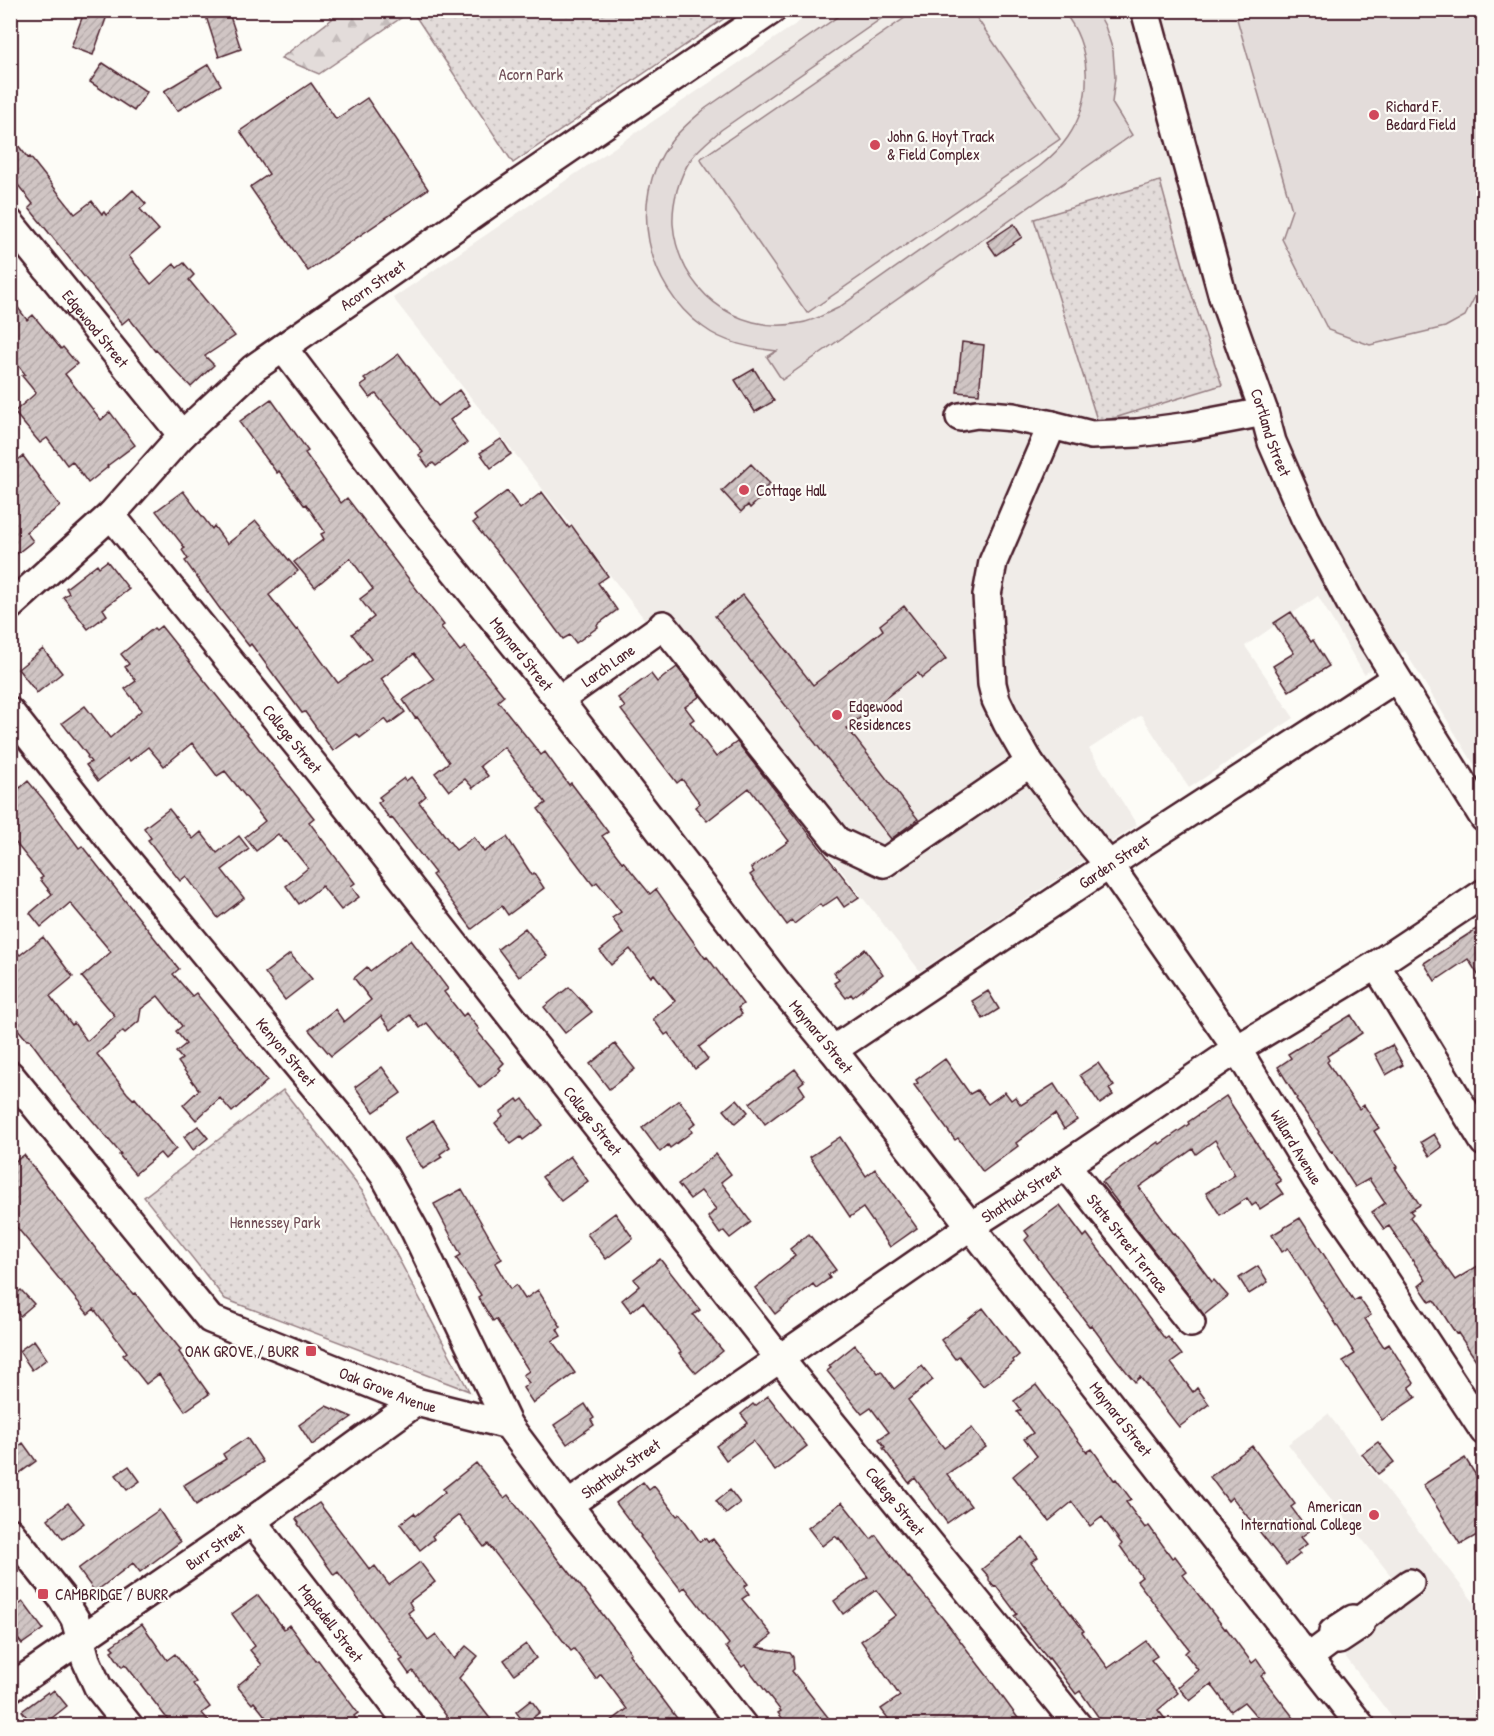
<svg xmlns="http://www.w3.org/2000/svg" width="1494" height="1736" font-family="'Patrick Hand',sans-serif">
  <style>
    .built { fill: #f0ece8 }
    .grass { fill: #e3dcda; stroke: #967e82; stroke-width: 1.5 }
    .forest { fill: url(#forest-firs); stroke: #967e82; stroke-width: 1.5 }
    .park { fill: url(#park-dots); stroke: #967e82; stroke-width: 1.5 }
    .building { fill: url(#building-hatch); stroke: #4a1f2b; stroke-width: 1.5 }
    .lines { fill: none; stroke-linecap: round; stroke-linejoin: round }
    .minor-casing { stroke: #4a1f2b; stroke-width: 32 }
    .minor { stroke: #fdfcf7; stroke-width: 27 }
    .poi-dot { fill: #d1495b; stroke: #fdfcf7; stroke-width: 2 }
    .labels { text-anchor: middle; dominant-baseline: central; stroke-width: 4.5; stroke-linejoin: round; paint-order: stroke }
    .park-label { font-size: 16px; fill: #704e57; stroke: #fdfcf7 }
    .poi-label { font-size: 16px; fill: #4a1f2b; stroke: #fdfcf7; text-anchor: start }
    .street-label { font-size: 16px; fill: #4a1f2b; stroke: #fdfcf7 }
  </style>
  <defs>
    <pattern id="forest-firs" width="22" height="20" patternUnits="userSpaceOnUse" patternTransform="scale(1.5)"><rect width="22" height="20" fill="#e3dcda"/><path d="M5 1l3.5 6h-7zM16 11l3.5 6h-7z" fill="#c4bcbb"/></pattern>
    <pattern id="park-dots" width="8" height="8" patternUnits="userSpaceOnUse" patternTransform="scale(1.5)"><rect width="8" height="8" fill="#e3dcda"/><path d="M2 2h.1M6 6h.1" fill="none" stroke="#c4bcbb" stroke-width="1.8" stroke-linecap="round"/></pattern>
    <pattern id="building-hatch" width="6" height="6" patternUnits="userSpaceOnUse" patternTransform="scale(1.5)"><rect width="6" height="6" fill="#d0c5c4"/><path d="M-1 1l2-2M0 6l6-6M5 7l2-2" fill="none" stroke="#b4a9a9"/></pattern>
  </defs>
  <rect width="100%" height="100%" fill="#fdfcf7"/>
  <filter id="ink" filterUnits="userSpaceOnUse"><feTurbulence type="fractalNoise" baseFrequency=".0167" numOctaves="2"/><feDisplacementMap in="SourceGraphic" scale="12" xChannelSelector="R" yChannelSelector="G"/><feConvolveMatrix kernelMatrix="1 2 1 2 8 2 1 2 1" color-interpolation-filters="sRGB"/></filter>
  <g filter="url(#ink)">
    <path class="built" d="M815 11H1483V779L1405 651 1364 674 1318 596 1245 646 1294 718 1189 788 1141 715 1089 749 1137 825 920 971 393 298Z
      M1328 1414 1483 1614V1725H1398L1341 1651 1398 1585 1288 1444Z"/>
    <path class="grass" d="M846 11H892L721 130C711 139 699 148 691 159 679 177 672 202 673 224 678 288 735 336 800 323 814 321 825 314 838 308L1039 167C1050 158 1060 149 1068 137 1094 99 1092 46 1063 11H1097L1105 26 1113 51 1115 77 1112 103 1132 135 782 380 767 357 777 351C751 348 724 343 703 327 646 286 627 201 670 143 680 129 693 119 706 108Z
      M915 11H972L1060 139 807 313 700 159Z
      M1257 11H1483V285L1480 287 1465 316 1445 327 1370 345 1328 330 1282 239 1292 210 1237 19Z"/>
    <path class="forest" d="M328 11H411L319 74 281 58 332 19Z"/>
    <path class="park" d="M412 11H735L513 163Z
      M1160 181 1188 283 1222 385 1098 423 1034 219Z
      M283 1090 363 1192 469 1391 225 1299 144 1197Z"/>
    <path class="building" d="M85 10H109L93 55 71 47Z
      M204 10H228L241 49 219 57Z
      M103 63 147 92 134 111 90 82Z
      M209 64 221 85 177 111 164 91Z
      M311 83 336 119 367 98 428 189 308 271 250 187 269 174 240 131Z
      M10 135 28 158 30 157 75 214 92 201 102 214 104 212 106 215 133 190 146 204 140 209 159 230 129 256 151 284 174 264 177 268 184 263 194 275 189 280 235 336 205 356 214 365 191 387 156 350 155 351 129 318 122 324 29 208 33 204 10 175Z
      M1014 224 1022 237 996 255 987 242Z
      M10 297 27 320 33 315 61 349 63 347 77 364 65 374 101 420 110 412 135 445 107 466 108 467 88 483 72 461 67 465 47 438 40 443 14 412 36 393 22 376 25 374 10 355Z
      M962 342 984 345 979 394 957 392Z
      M399 354 438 406 459 390 470 405 450 420 467 443 436 466 433 463 428 467 419 455 423 452 376 394 370 398 361 386 367 382 364 379Z
      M754 369 774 401 755 412 735 380Z
      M271 399 308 451 305 453 341 503 347 498 444 625 441 627 460 651 465 647 504 696 498 701 541 755 545 752 569 785 571 783 587 804 608 832 602 836 622 862 623 861 650 894 656 889 705 958 707 957 743 1004 738 1008 742 1014 699 1047 708 1059 695 1069 668 1033 665 1035 653 1019 675 1001 654 974 651 977 630 949 611 965 600 951 623 933 612 918 621 912 597 882 593 885 546 822 547 821 538 809 546 803 504 747 480 766 488 776 473 788 465 779 449 791 435 773 449 762 417 717 415 718 403 700 434 679 414 654 381 679 405 712 389 724 385 719 360 738 357 734 333 751 305 712 302 713 251 644 249 646 223 613 185 561 188 559 182 550 185 548 156 511 183 491 212 529 214 526 227 544 256 521 298 571 269 595 296 630 298 629 338 683 371 659 352 634 374 617 360 599 373 589 350 558 315 587 294 562 324 539 321 534 325 532 306 504 304 505 279 471 277 473 239 422Z
      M501 439 511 454 491 468 480 453Z
      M23 456 60 506 26 532 33 541 10 559V466Z
      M751 464 770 484 764 489 767 492 750 508 748 505 741 512 722 491Z
      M507 491 520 509 542 492 569 528 572 526 608 576 598 583 617 610 597 625 598 627 576 643 570 635 563 639 514 573 473 523 477 520 474 516Z
      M107 561 129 589 103 609 107 615 88 629 63 597 69 593 66 588 97 564 99 567Z
      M743 595 813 685 883 630 880 625 904 606 946 659 922 678 918 673 847 728 918 819 891 839 715 616Z
      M1291 612 1311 642 1313 640 1329 666 1289 691 1273 666 1294 653 1274 623Z
      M161 626 314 818 309 822 355 883 351 886 359 897 341 910 322 886 299 904 286 886 308 868 286 841 285 842 278 834 256 851 245 837 265 821 225 771 217 776 192 743 164 766 148 747 130 761 128 758 98 781 86 765 91 762 87 757 88 756 62 723 85 706 110 738 142 710 125 689 136 681 125 667 129 664 121 654 154 628 156 630Z
      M43 649 62 673 37 693 18 669Z
      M677 667 700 696 685 707 694 719 690 722 716 757 737 742 859 897 844 907 837 897 822 907 820 904 794 924 792 921 787 925 750 875 754 872 751 868 789 841 749 788 707 821 695 807 700 803 682 779 677 783 621 710 625 707 618 698 651 674 657 682Z
      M10 776 20 788 28 781 43 799 79 848 82 846 179 969 173 974 192 996 196 993 267 1081 232 1112 220 1098 196 1120 183 1105 199 1090 178 1062 182 1059 176 1052 186 1044 176 1031 182 1026 158 996 141 1009 139 1021 125 1033 123 1031 97 1054 127 1093 133 1099 135 1098 176 1149 165 1159 160 1153 135 1174 119 1155 121 1154 63 1086H64L29 1039 27 1040 10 1020V945L20 955 43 937 73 977 50 996 72 1025 74 1023 87 1041 115 1016 82 977 111 952 70 903 41 927 30 913 52 894 40 879 43 877 10 836Z
      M411 777 426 796 419 802 456 850 474 837 484 852 507 837 532 875 534 873 544 888 508 915 502 906 472 929 432 875 435 873 392 818 390 819 378 803 382 800 379 797 404 778 406 781Z
      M169 809 193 839 201 832 217 853 239 836 249 849 222 870 244 898 218 918 186 876 180 881 148 840 151 838 144 828Z
      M1484 924V984L1468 959 1435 981 1424 963Z
      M525 928 547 956 519 977 498 949Z
      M411 940 448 989 444 992 463 1016 466 1013 479 1029 477 1031 504 1063 499 1068 501 1070 480 1088 427 1023 420 1028 410 1015 391 1030 381 1016 331 1056 309 1030 335 1009 344 1022 371 1000 354 978 367 967 370 971Z
      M865 949 883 974 853 997 851 994 846 998 834 983 839 980 834 973Z
      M290 954 312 979 285 1000 265 973Z
      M569 987 592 1012 565 1033 544 1007Z
      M988 991 999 1009 983 1019 972 1001Z
      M1351 1015 1362 1033 1327 1056 1329 1060 1327 1062 1359 1109 1364 1105 1379 1128 1374 1131 1397 1167 1395 1168 1420 1205 1410 1211 1413 1214 1410 1217 1455 1280 1484 1262V1372L1458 1333 1456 1334 1434 1300 1430 1302 1419 1286 1426 1280 1389 1226 1384 1229 1372 1212 1385 1203 1369 1179 1355 1187 1332 1151 1331 1152 1318 1133 1319 1132 1296 1099 1297 1098 1278 1067 1291 1058 1288 1054Z
      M615 1044 635 1069 609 1089 590 1064Z
      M1392 1045 1403 1065 1386 1075 1375 1054Z
      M945 1059 970 1094 977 1090 988 1104 1005 1092 1011 1100 1015 1097 1021 1105 1054 1084 1077 1120 1064 1129 1055 1114 1016 1143 1018 1146 983 1172 958 1138 955 1140 914 1085 918 1083 916 1080Z
      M1098 1063 1114 1086 1109 1089 1113 1095 1100 1104 1080 1075Z
      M382 1067 401 1093 374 1112 355 1087Z
      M795 1069 804 1081 799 1085 805 1094 765 1124 750 1103Z
      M1226 1096 1281 1181 1276 1184 1283 1194 1260 1209 1256 1203 1252 1206 1247 1198 1220 1215 1206 1193 1235 1175 1215 1140 1196 1154 1193 1149 1139 1187 1174 1234 1175 1233 1212 1282 1214 1280 1228 1296 1204 1315 1117 1204 1118 1203 1102 1182 1158 1142 1160 1144 1189 1124 1188 1122Z
      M517 1099 519 1102 523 1099 543 1125 523 1140 521 1137 511 1144 495 1123 503 1116 500 1112Z
      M737 1099 748 1112 735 1123 724 1110Z
      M679 1100 696 1123 690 1128 692 1132 670 1148 668 1145 660 1152 642 1128Z
      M433 1120 450 1147 440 1154 442 1157 423 1169 404 1139Z
      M198 1126 208 1138 193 1150 184 1137Z
      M1434 1134 1442 1147 1430 1156 1421 1142Z
      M840 1137 866 1176 875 1169 917 1228 890 1247 863 1208 850 1217 810 1157Z
      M716 1154 731 1174 721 1182 751 1222 730 1238 724 1231 720 1234 708 1217 716 1209 701 1191 690 1199 678 1184Z
      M24 1155 99 1253 133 1294 135 1293 181 1350 179 1352 209 1394 185 1411 159 1374 146 1384 123 1355 127 1352 94 1309 88 1314 10 1219V1165Z
      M570 1156 588 1181 561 1201 542 1177Z
      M462 1189 502 1259 495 1263 510 1289 516 1285 525 1299 538 1290 561 1327 557 1329 561 1336 552 1341 575 1373 533 1403 523 1388 529 1383 523 1375 529 1371 496 1319 493 1321 478 1297 481 1295 456 1258 461 1255 434 1204Z
      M1060 1205 1084 1237 1087 1234 1165 1339 1168 1337 1182 1355 1171 1363 1193 1392 1197 1388 1209 1404 1179 1427 1140 1377 1135 1382 1117 1360 1091 1325 1089 1326 1062 1290 1025 1240 1029 1236 1025 1231Z
      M615 1213 633 1238 606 1259 587 1234Z
      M1300 1218 1354 1301 1359 1298 1371 1315 1365 1319 1384 1347 1389 1344 1414 1383 1409 1387 1416 1397 1382 1420 1343 1361 1355 1354 1288 1248 1282 1252 1272 1235Z
      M809 1234 836 1270 828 1275 830 1278 816 1288 813 1284 775 1314 755 1288 795 1256 790 1249Z
      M660 1259 700 1310 693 1315 723 1351 696 1373 679 1353 681 1352 643 1302 631 1312 622 1300 639 1286 634 1279Z
      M1258 1266 1268 1282 1249 1294 1239 1278Z
      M21 1290 34 1304 20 1316 10 1305V1299Z
      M983 1308 1019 1355 1013 1360 1014 1362 983 1386 959 1356 955 1359 941 1340Z
      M34 1340 47 1359 32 1370 19 1351Z
      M855 1345 878 1373 881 1371 894 1389 922 1366 933 1380 908 1400 944 1448 972 1428 986 1447 947 1474 971 1506 947 1523 915 1478 909 1483 883 1448 885 1447 879 1439 889 1432 871 1408 862 1414 827 1371 831 1368 829 1366Z
      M1036 1385 1087 1452 1092 1449 1114 1480 1116 1479 1131 1499 1126 1502 1145 1528 1149 1526 1172 1558 1175 1556 1187 1572 1183 1575 1225 1629 1226 1628 1252 1663 1257 1659 1266 1672 1261 1676 1294 1718 1284 1725H1264L1244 1702 1231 1711 1211 1684 1190 1701 1178 1687 1198 1670 1185 1653 1189 1649 1137 1581 1142 1577 1120 1546 1122 1544 1102 1517 1090 1526 1072 1502 1049 1521 1013 1476 1037 1456 1024 1439 1033 1433 1017 1412 1021 1410 1014 1401Z
      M768 1396 807 1446 775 1471 753 1441 726 1460 716 1446 748 1423 741 1414 753 1404 755 1406Z
      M585 1404 594 1418 591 1420 594 1425 567 1444 554 1425Z
      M326 1406 352 1417 312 1445 299 1425Z
      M247 1438 263 1462 196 1505 184 1485 226 1459 223 1454Z
      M1378 1442 1394 1462 1378 1474 1362 1454Z
      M23 1443 36 1461 10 1480V1453Z
      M1252 1446 1295 1504 1291 1507 1309 1531 1301 1537 1307 1544 1297 1551 1300 1554 1286 1565 1232 1497 1228 1501 1210 1477Z
      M1465 1458 1484 1488V1531L1463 1543V1542L1460 1544 1423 1485Z
      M476 1463 504 1498 508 1495 563 1566 564 1565 621 1638 631 1653 629 1654 682 1725H606L627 1709 601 1674 596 1679 574 1649 571 1651 488 1544 484 1547 459 1515 432 1536 434 1539 420 1550 400 1524 414 1513 416 1516 445 1492 443 1489Z
      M129 1466 140 1481 127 1490 116 1475Z
      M643 1482 649 1490 654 1486 677 1516 680 1514 700 1542 705 1538 708 1542 713 1539 748 1584 744 1587 749 1594 742 1599 772 1635 757 1647 790 1653 793 1657 794 1669 792 1671 834 1725H788L778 1713 781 1711 745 1665 742 1667 726 1647 729 1644 685 1587 681 1590 657 1559 640 1537 641 1536 616 1503Z
      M730 1490 740 1503 726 1514 716 1501Z
      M842 1502 871 1539 876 1535 908 1578 909 1577 945 1621 988 1677 1023 1725H893L881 1709 900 1696 861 1641 896 1615 876 1590 843 1614 834 1601 868 1577 839 1538 838 1539 835 1536 822 1546 808 1528Z
      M68 1503 84 1523 63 1539 48 1519Z
      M319 1503 370 1570 375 1566 389 1585 420 1562 435 1582 409 1602 413 1609 408 1613 428 1640 436 1634 454 1659 466 1646 478 1656 459 1678 495 1725H453L413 1671 409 1674 400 1661 403 1659 338 1572 334 1575 298 1524 299 1523 296 1519Z
      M159 1510 180 1542 140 1572 133 1563 95 1592 78 1569 127 1532Z
      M1023 1537 1038 1557 1031 1562 1084 1631 1082 1632 1108 1668 1146 1641 1157 1656 1151 1660 1178 1693 1158 1710 1170 1725H1104L1080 1691 1076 1694 1049 1658 1048 1659 1014 1616 1017 1614 996 1586 994 1587 989 1581V1577L982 1569Z
      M258 1595 284 1629 289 1625 316 1661 318 1660 358 1713 354 1716 356 1719 347 1725H272L254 1702 252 1704 237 1686 262 1665 250 1650 255 1646 232 1614Z
      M23 1602 43 1629 22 1644 18 1639 10 1644V1611Z
      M142 1624 167 1660 175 1654 196 1682 193 1684 210 1707 202 1713 212 1725H172L125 1664 122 1667 111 1651 114 1649 111 1646Z
      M526 1644 536 1658 514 1674 504 1660Z
      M54 1690 67 1706 43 1725 38 1719 32 1724 22 1711 48 1692 49 1694Z
      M531 1700 540 1712 525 1724 516 1712Z"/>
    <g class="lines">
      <defs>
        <g id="minor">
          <path id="s1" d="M1145 10 1223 297 1264 412 1272 442 1305 518 1353 608 1484 818"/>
          <path id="s2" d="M10 223 182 435"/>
          <path id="s3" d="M283 348 412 518 559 700 779 985 833 1050 1361 1726"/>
          <path d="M960 417 977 414 1013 417 1052 425 1091 435 1137 433 1190 426 1264 412"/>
          <path id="s4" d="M111 515 321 774 779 1358 1078 1726"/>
          <path id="s5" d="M10 606 111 515 182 435 254 368 491 202 772 10"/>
          <path d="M663 625 837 841 884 863 1030 763 1007 723 996 700 992 684 987 595 993 562 1052 425"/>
          <path id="s6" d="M559 700 656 631"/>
          <path id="s7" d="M10 712 113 843 350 1129 384 1175 415 1231 508 1425"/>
          <path id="s8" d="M1030 763 1092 845 1109 865 1237 1049 1316 1179 1362 1245 1484 1431"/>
          <path d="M1376 965 1484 1142"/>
          <path id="s9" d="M833 1050 1142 843 1396 678"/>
          <path id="s10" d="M10 1075 210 1319 416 1402 508 1425 568 1505 743 1726"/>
          <path id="s11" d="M1066 1165 1191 1323"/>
          <path id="s12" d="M568 1505 971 1226 1066 1165 1237 1049 1376 965 1484 893"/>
          <path id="s13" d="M252 1521 411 1726"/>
          <path d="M10 1532 62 1598 75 1619 86 1660 98 1687 129 1726"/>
          <path d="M1360 1620 1410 1583"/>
          <path d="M1308 1658 1332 1640H1339L1360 1626V1620L1353 1619 1333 1632 1332 1640"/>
          <path id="s14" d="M10 1688 252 1521 416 1402"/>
        </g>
      </defs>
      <use href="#minor" class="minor-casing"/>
      <use href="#minor" class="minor"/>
    </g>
  </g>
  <g class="poi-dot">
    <circle cx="1374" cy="115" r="6"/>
    <circle cx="875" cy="145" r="6"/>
    <circle cx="744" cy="490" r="6"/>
    <circle cx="837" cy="715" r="6"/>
    <rect x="305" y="1345" width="12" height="12" rx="3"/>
    <circle cx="1374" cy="1515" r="6"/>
    <rect x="37" y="1588" width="12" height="12" rx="3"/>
  </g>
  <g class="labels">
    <g class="park-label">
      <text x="531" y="74">Acorn Park</text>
      <text x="275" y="1222">Hennessey Park</text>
    </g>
    <g class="poi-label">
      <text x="1386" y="106">Richard F.<tspan x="1386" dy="18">Bedard Field</tspan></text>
      <text x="887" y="136">John G. Hoyt Track<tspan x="887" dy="18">&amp; Field Complex</tspan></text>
      <text x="756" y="490">Cottage Hall</text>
      <text x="849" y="706">Edgewood<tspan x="849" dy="18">Residences</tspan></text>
      <text x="299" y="1351" text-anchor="end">OAK GROVE / BURR</text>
      <text x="1362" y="1506" text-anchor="end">American<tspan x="1362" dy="18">International College</tspan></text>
      <text x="55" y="1594">CAMBRIDGE / BURR</text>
    </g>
    <g class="street-label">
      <text stroke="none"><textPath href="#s5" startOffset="486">Acorn Street</textPath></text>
      <text stroke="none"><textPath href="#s2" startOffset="136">Edgewood Street</textPath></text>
      <text stroke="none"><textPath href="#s1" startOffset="441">Cortland Street</textPath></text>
      <text stroke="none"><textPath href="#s3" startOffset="388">Maynard Street</textPath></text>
      <text stroke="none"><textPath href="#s6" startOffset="60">Larch Lane</textPath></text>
      <text stroke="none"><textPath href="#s4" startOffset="288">College Street</textPath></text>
      <text stroke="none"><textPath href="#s9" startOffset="338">Garden Street</textPath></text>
      <text stroke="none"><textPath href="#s3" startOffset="874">Maynard Street</textPath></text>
      <text stroke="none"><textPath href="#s7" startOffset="438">Kenyon Street</textPath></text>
      <text stroke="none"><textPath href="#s4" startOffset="774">College Street</textPath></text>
      <text stroke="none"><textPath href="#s8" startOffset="468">Willard Avenue</textPath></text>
      <text stroke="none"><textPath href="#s12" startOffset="550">Shattuck Street</textPath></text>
      <text stroke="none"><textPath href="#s11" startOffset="100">State Street Terrace</textPath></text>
      <text stroke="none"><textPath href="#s10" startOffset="507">Oak Grove Avenue</textPath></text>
      <text stroke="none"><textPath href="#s3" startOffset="1360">Maynard Street</textPath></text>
      <text stroke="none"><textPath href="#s12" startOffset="64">Shattuck Street</textPath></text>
      <text stroke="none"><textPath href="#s4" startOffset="1260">College Street</textPath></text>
      <text stroke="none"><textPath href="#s14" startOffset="249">Burr Street</textPath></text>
      <text stroke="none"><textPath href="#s13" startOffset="129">Mapledell Street</textPath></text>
    </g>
  </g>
  <rect width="1494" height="1736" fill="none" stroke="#fdfcf7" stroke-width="36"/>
  <rect x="18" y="18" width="1458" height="1700" fill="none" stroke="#4a1f2b" stroke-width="2" filter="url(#ink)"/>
</svg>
